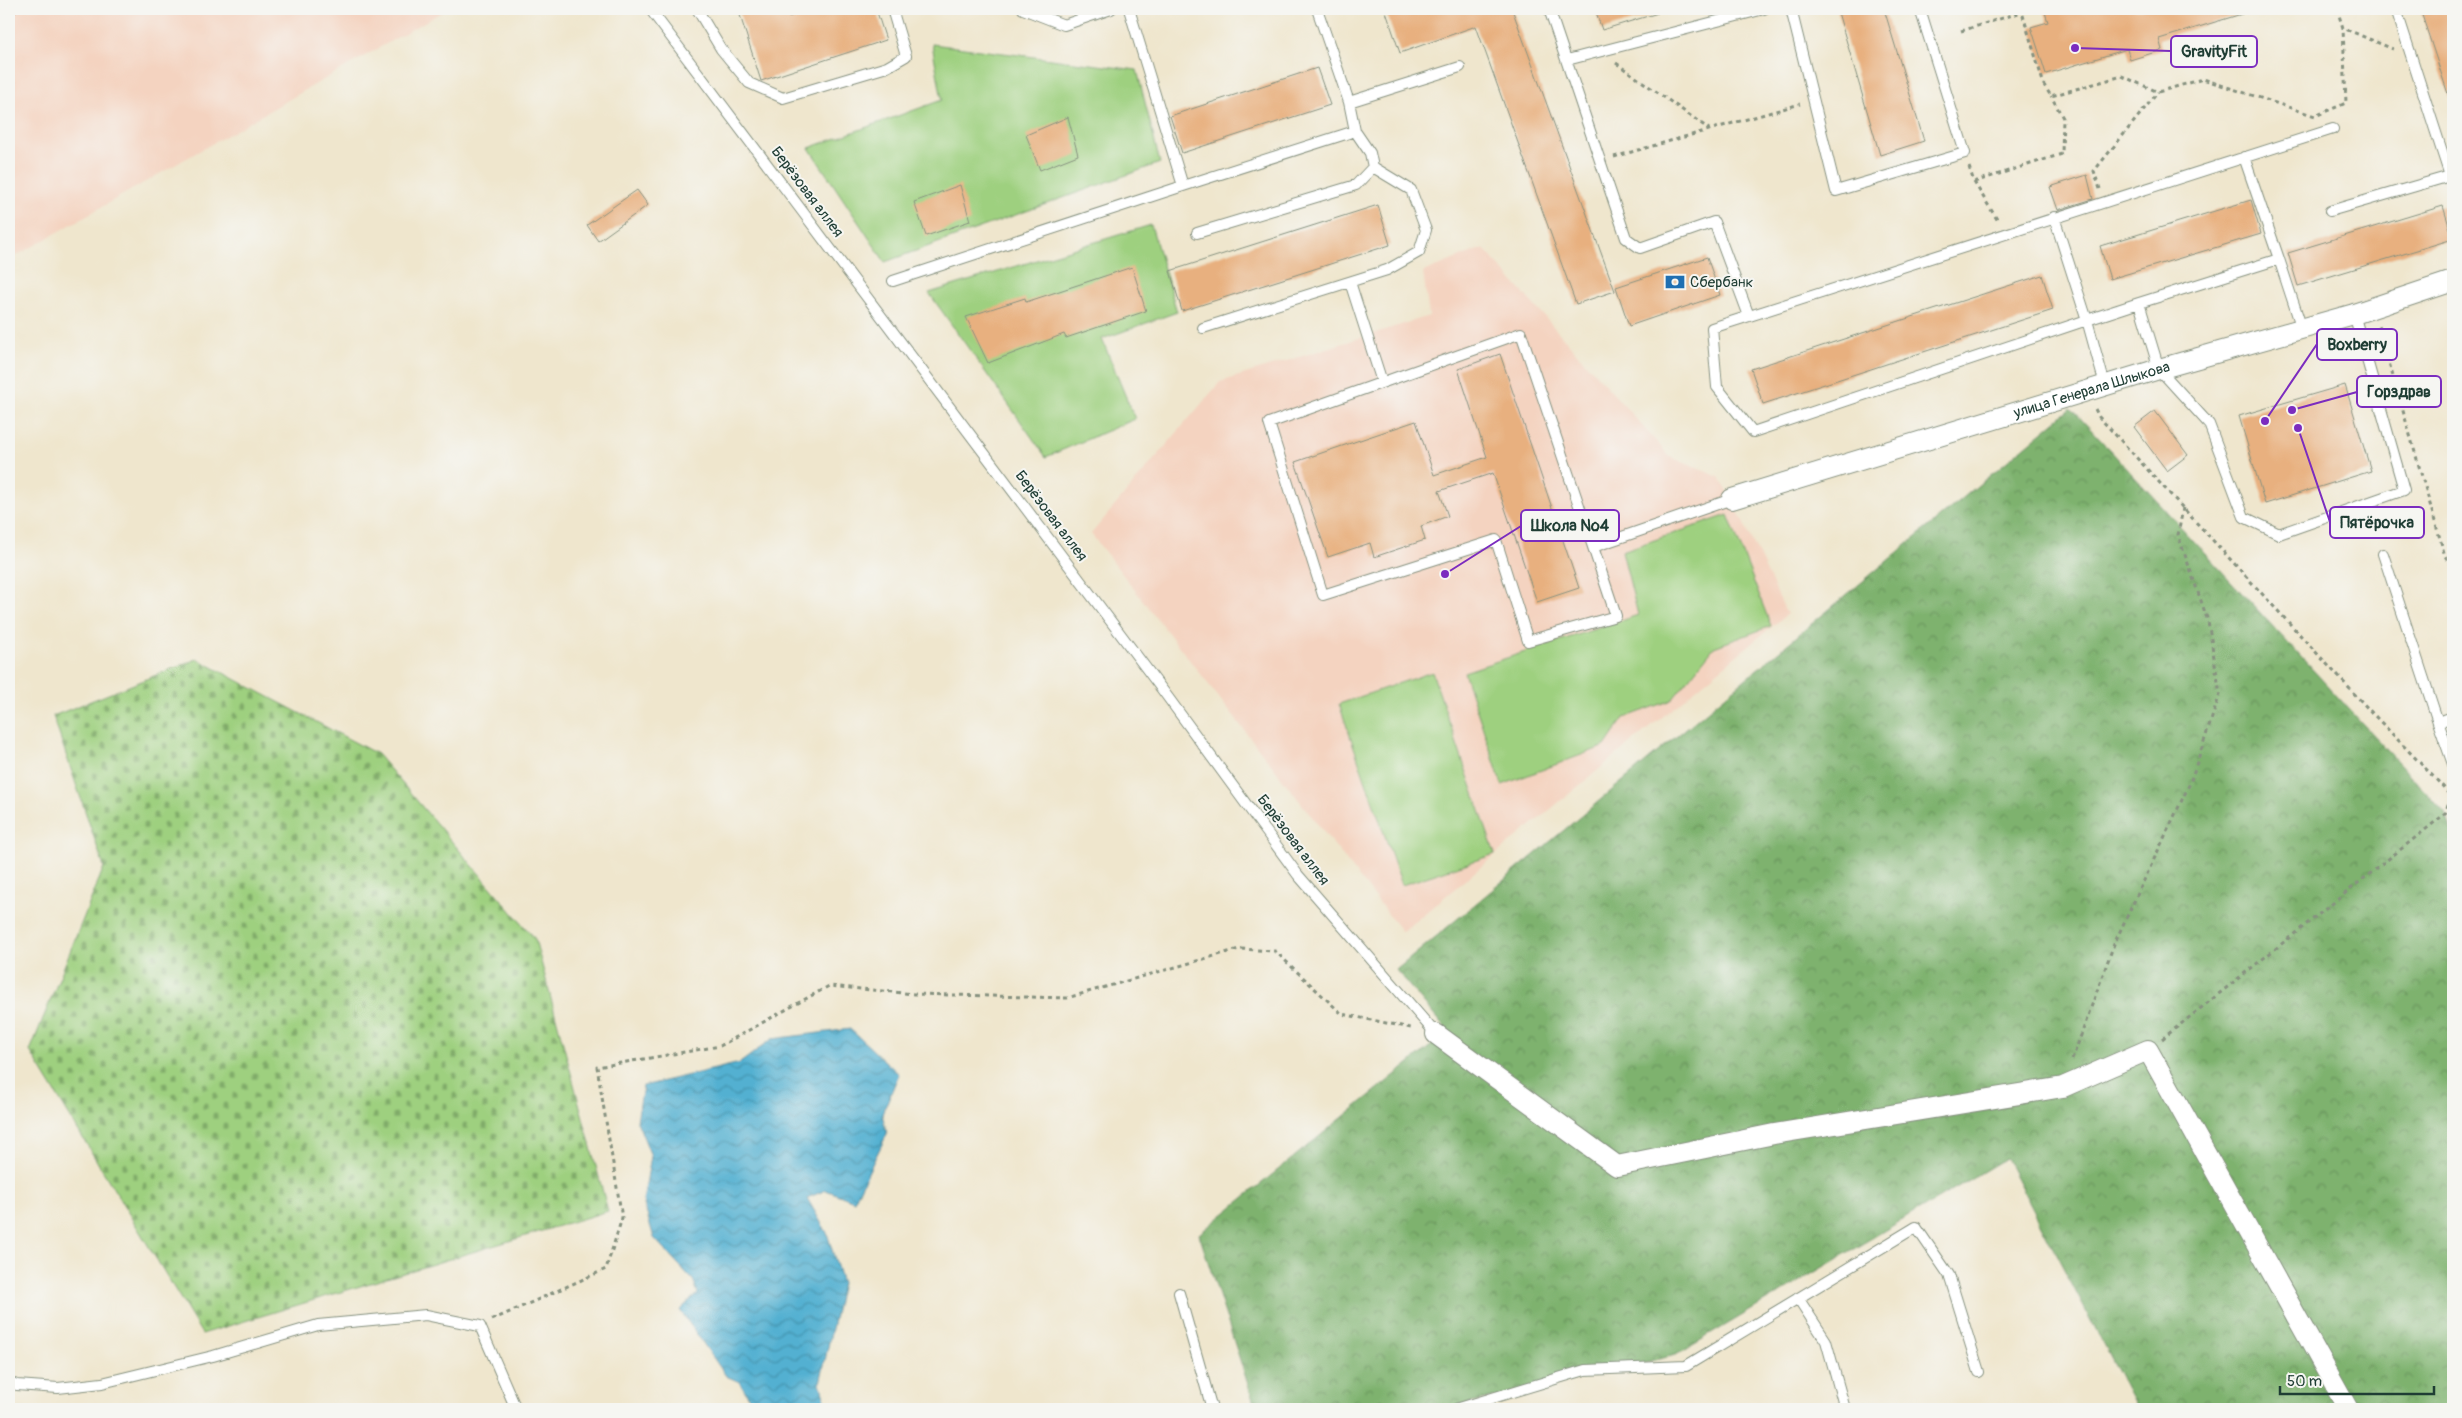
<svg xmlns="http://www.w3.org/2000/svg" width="2462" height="1418" font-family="Pangolin,sans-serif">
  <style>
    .built { fill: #f4d3c0 }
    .green { fill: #9ed07f; stroke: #5e865a }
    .forest { fill: url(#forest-crowns); stroke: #4e7851 }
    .cemetery { fill: url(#cemetery-stones); stroke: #5e865a }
    .water { fill: url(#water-waves); stroke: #387682 }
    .building { fill: #e8b07f }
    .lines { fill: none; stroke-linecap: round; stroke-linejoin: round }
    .lane-casing { stroke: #879280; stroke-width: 12 }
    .street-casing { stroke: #879280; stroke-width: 22 }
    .path { stroke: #879280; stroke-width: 3; stroke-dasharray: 4 4; stroke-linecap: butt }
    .lane { stroke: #fff; stroke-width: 10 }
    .street { stroke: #fff; stroke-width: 20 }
    .labels { text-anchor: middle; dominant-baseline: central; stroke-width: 4; stroke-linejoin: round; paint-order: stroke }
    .street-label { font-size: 15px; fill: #1f3d34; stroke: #f6f6f2 }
    .poi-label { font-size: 15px; fill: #1f3d34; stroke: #f6f6f2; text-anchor: start }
    .leader { fill: none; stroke: #7b2cbf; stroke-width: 2 }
    .callout-dot { fill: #7b2cbf; stroke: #f6f6f2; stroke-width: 2 }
    .callout { fill: #f6f6f2; stroke: #7b2cbf; stroke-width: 2 }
    .callout-label { font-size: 16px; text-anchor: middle; font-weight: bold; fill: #1f3d34 }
  </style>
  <defs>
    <pattern id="forest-crowns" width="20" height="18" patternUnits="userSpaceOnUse" patternTransform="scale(1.25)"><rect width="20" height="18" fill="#7eb26e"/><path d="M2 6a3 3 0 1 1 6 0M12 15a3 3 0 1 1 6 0" fill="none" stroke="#67925b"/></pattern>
    <pattern id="cemetery-stones" width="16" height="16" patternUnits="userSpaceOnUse" patternTransform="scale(1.25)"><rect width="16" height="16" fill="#9ed07f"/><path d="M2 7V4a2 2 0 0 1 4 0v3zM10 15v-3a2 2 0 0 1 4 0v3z" fill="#80aa69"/></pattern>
    <pattern id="water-waves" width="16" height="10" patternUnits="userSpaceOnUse" patternTransform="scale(1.25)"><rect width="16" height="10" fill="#52b0d1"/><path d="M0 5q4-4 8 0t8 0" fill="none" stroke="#4390aa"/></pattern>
  </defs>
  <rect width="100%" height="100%" fill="#f6f6f2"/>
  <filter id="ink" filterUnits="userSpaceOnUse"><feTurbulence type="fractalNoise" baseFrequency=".02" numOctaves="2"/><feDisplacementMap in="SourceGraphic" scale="10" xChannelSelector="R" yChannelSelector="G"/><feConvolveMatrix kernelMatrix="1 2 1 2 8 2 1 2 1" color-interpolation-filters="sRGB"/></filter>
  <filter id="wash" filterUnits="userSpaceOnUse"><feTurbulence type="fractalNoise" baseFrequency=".0096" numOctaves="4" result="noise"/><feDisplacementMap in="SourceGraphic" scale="20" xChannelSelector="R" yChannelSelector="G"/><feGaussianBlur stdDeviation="1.12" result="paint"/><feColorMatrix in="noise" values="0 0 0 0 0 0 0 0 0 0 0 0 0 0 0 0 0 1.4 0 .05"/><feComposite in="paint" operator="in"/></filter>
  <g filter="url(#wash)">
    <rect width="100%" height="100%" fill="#efe6cd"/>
    <path class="built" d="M9 9H447L9 260Z
      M1483 248 1670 457 1719 477 1732 499 1787 614 1402 932 1091 534 1220 382 1429 316 1423 272Z"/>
    <path class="green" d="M932 44 1137 70 1160 163 885 262 809 148 942 100Z
      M1151 225 1177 312 1102 339 1135 419 1046 457 929 293Z
      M1728 515 1771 626 1714 647 1672 700 1624 718 1605 746 1502 785 1464 672 1638 615 1622 551Z
      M1432 672 1495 854 1402 885 1339 704Z"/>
    <path class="forest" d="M2071 408 2445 813 2453 835V1409H2137L2006 1158 1676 1355 1446 1409H1256L1199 1234 1448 1032 1396 970Z"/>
    <path class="cemetery" d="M197 659 377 754 535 939 608 1211 202 1334 30 1051 104 867 53 716Z"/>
    <path class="water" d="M850 1029 899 1074 882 1114 887 1134 854 1201 826 1190 807 1198 827 1233 842 1283 820 1383 828 1409H772L753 1405 740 1382 726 1376 680 1310 698 1293 693 1280 654 1238 643 1201 651 1156 637 1121 643 1086 740 1063 772 1039Z"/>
    <g id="blocks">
      <path class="building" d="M738 9H785L788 17 813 9H876L886 40 761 81Z
        M1385 9H1512L1615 291 1576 304 1476 26 1400 53Z
        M1595 9H1658V13L1602 30Z
        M1837 9H1884L1924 141 1880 155Z
        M2044 9H2244L2245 13 2159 39 2162 50 2130 60 2127 49 2046 74 2031 27 2048 22Z
        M2420 9H2453V99L2450 100Z
        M1317 68 1330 105 1182 153 1170 116Z
        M1068 117 1078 155 1040 170 1026 135Z
        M2087 175 2093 199 2058 210 2050 187Z
        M960 185 970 221 926 236 914 202Z
        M637 190 648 205 598 241 587 225Z
        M2251 200 2261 234 2110 279 2100 246Z
        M1378 205 1390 245 1182 311 1170 271Z
        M2443 206 2453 239 2298 286 2288 253Z
        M1707 257 1720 295 1629 326 1616 287Z
        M1132 267 1146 311 1066 338 1064 334 988 363 966 317 1025 298 1026 302Z
        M2042 275 2053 310 1763 404 1751 369Z
        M1500 354 1579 588 1537 602 1493 473 1439 491 1448 516 1421 526 1425 540 1374 557 1370 543 1328 557 1295 462 1416 421 1434 475 1487 457 1458 369Z
        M2345 385 2371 471 2265 504 2239 416Z
        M2155 411 2188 455 2167 471 2134 427Z"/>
    </g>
  </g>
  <g filter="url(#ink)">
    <use href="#blocks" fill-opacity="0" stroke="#879280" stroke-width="1"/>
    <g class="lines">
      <defs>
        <path id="lane" d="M650 9 1164 692 1298 875 1436 1034
          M697 9 721 49 749 83 783 98 887 67 906 56 892 9
          M1023 9 1064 25 1111 9
          M1129 9 1183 186 1355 131 1349 102
          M1317 9 1349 102 1460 67
          M1549 9 1626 238 1640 248 1714 222 1749 316
          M1791 9 1836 191 1965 153 1920 9
          M2396 9 2450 176 2453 179
          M9 10 11 9
          M1567 60 1764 9
          M2330 211 2450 176
          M2054 217 2087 320 2139 303 2159 369 2209 424 2244 517 2279 534 2404 490 2354 314
          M1197 233 1356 185 1373 167 1370 153 1355 131
          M2279 259 2302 329
          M893 281 1183 186
          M1350 282 1382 382
          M2139 303 2279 259 2244 157
          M1203 328 1387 270 1419 252 1426 230 1411 190 1373 167
          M2105 385 2087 320 1753 432 1717 387 1712 328 2333 129
          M1593 547 1521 333 1269 423 1323 595 1496 540 1528 641 1616 616 1593 547 1732 499
          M2383 554 2438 722 2453 717
          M2438 722 2453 764
          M1179 1293 1212 1409
          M1798 1298 1826 1341 1845 1409
          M9 1382 17 1385 58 1388 102 1383 213 1356 318 1325 426 1315 480 1326 516 1409
          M1456 1409 1585 1370 1686 1366 1916 1227 1949 1275 1979 1372"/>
        <g id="street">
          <path id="s1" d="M1732 499 2159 369 2354 314 2453 281"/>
          <path d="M1436 1034 1617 1166 1774 1134 2063 1087 2148 1050 2348 1409"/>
        </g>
      </defs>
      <use href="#lane" class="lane-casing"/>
      <use href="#street" class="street-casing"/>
      <path class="path" d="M2018 9 2022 12 2044 85 2051 96 2122 76 2158 92 2203 79 2315 116 2346 103 2343 28
        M2337 9 2343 28 2393 49
        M1961 31 2022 12
        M1616 63 1709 129
        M1614 157 1800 104
        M1969 167 1974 182 2062 154 2063 118 2051 96
        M1974 182 1998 221
        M2100 189 2094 171 2158 92
        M2381 327 2379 328 2445 556 2453 567
        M2095 409 2099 417 2373 714 2451 795
        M2162 1039 2445 814 2451 795 2453 794
        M2072 1060 2114 944 2190 783 2220 694 2208 621 2178 535 2183 508
        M492 1320 606 1269 622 1218 597 1067 720 1046 829 986 914 994 1067 998 1239 949 1275 951 1342 1014 1411 1028"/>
      <use href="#lane" class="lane"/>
      <use href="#street" class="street"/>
    </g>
  </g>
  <defs>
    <symbol id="bank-bare" viewBox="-9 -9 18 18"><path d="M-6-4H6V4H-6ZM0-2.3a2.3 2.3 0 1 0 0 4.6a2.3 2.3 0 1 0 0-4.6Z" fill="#1f6fb2" stroke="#f6f6f2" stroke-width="2.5" paint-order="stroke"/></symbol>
  </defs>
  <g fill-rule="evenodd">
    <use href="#bank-bare" x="1661" y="268" width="28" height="28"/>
  </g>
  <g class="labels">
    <g class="street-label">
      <text transform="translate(807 192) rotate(53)">Берёзовая аллея</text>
      <text stroke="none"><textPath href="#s1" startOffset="376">улица Генерала Шлыкова</textPath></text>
      <text transform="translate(1051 516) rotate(53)">Берёзовая аллея</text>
      <text transform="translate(1293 840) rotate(53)">Берёзовая аллея</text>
    </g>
    <g class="poi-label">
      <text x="1690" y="282">Сбербанк</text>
    </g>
  </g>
  <path class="leader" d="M2075 48L2171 51M2265 421L2317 344M2292 410L2357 392M2298 428L2330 522M1445 574L1521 526"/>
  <g class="callout-dot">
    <circle cx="2075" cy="48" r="5"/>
    <circle cx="2265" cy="421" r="5"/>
    <circle cx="2292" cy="410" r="5"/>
    <circle cx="2298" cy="428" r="5"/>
    <circle cx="1445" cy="574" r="5"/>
  </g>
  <g class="callout">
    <rect x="2171" y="36" width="86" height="31" rx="5"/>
    <rect x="2317" y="329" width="80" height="31" rx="5"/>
    <rect x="2357" y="376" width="84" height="31" rx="5"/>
    <rect x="2330" y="507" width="94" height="31" rx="5"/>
    <rect x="1521" y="510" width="98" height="31" rx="5"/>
  </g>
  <g class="callout-label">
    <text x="2214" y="57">GravityFit</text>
    <text x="2357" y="350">Boxberry</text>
    <text x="2399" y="397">Горздрав</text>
    <text x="2377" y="528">Пятёрочка</text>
    <text x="1570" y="531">Школа №4</text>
  </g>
  <rect width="2462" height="1418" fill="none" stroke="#f6f6f2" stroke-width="30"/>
  <path d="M2280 1386v8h154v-8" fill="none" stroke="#1f3d34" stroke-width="2.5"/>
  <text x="2287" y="1386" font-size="15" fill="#1f3d34" stroke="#f6f6f2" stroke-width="4" paint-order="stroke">50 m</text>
</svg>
